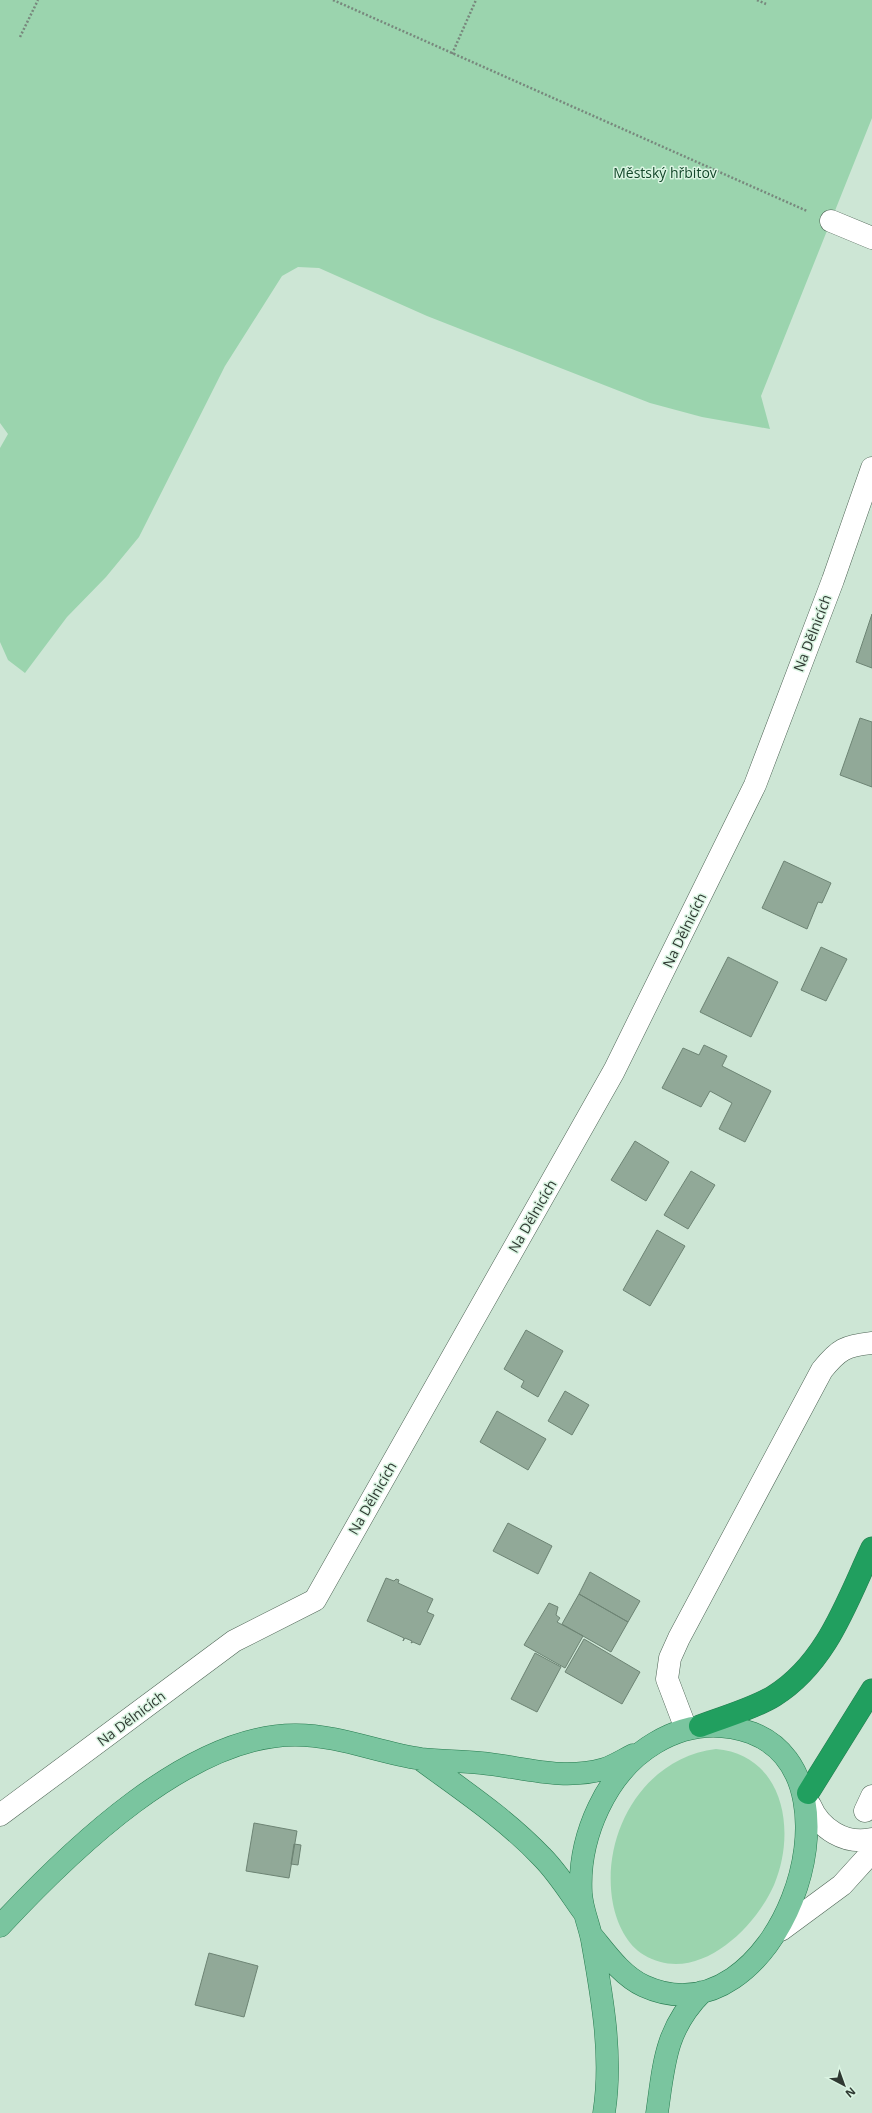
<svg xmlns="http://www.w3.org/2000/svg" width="872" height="2113" font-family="'Open Sans',sans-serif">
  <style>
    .green { fill: #9bd4ae }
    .building { fill: #91a998; stroke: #6d8474 }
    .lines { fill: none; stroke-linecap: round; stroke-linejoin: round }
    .minor-casing { stroke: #4f6556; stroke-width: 23 }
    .major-casing { stroke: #267b4f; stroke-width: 23 }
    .highway-casing { stroke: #267b4f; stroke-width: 23 }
    .path { stroke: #78887d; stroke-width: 2.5; stroke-dasharray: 2 2; stroke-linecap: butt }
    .minor { stroke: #fff; stroke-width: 22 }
    .major { stroke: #7ac59f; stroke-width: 22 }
    .highway { stroke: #219f5f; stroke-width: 22 }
    .labels { text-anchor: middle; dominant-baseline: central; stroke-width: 3; stroke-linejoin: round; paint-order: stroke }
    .park-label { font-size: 14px; fill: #13472a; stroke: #daf4e2 }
    .street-label { font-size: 14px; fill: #2f3932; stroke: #daf4e2 }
  </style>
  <rect width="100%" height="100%" fill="#cde6d5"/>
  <path class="green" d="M0 0H872V118L761 396 770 429 702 417 650 403 427 316 319 268 298 267 282 276 225 366 139 537 106 577 67 617 25 673 8 660 0 642V448L8 434 0 423Z
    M716 1749C784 1755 797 1831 774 1885 754 1930 696 1986 644 1955 627 1945 617 1924 613 1904 600 1836 642 1758 716 1749Z"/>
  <path class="building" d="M872 614V668L856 662Z
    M860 718 872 722V787L840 775Z
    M784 861 831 883 822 903 818 902 807 929 762 908Z
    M821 947 847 959 826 1001 801 990Z
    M728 957 778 982 751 1037 700 1012Z
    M704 1045 727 1056 722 1066 771 1091 745 1142 719 1129 732 1103 710 1091 701 1107 662 1088 683 1048 699 1055Z
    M635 1141 669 1162 646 1201 611 1180Z
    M691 1171 715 1185 688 1229 664 1215Z
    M657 1230 685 1246 650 1306 623 1290Z
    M526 1330 563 1351 538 1397 521 1387 524 1381 504 1369Z
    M565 1391 589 1405 572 1435 548 1421Z
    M497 1411 546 1439 528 1470 480 1442Z
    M508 1523 552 1546 538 1574 493 1551Z
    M590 1572 640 1601 628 1622 579 1594Z
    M386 1578 394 1581 396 1579 399 1580 398 1583 433 1599 427 1612 434 1615 420 1645 413 1642 411 1643 412 1641 405 1638 403 1641 404 1638 367 1621Z
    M579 1594 628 1622 611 1652 562 1624Z
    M549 1603 558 1607 556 1615 560 1618 557 1622 583 1636 565 1668 524 1645Z
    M584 1639 640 1672 622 1704 565 1672Z
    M535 1653 561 1667 537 1712 511 1699Z
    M254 1823 297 1831 289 1878 246 1871Z
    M294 1844 301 1845 298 1865 291 1864Z
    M209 1953 258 1966 244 2017 195 2005Z"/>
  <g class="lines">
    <defs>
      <path id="minor" d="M831 221 872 238
        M686 1729 667 1679 670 1658 679 1638 822 1370C839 1349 845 1346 872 1343
        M810 1805C820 1829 845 1845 872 1839
        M865 1811 872 1796
        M0 1815 234 1641 315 1600 614 1071 755 785 833 580 872 468
        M781 1930 842 1885 872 1852"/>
      <path id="major" d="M420 1759C462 1790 506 1819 542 1857 558 1873 570 1893 583 1911
        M0 1926C69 1852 189 1734 296 1735 339 1735 379 1753 421 1759 441 1761 461 1761 481 1763 523 1767 561 1781 604 1769 614 1766 623 1760 633 1755
        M592 1936C606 1953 622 1976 644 1986 775 2046 872 1779 752 1733 718 1721 685 1725 655 1743 606 1772 578 1837 581 1893 582 1910 589 1924 592 1940 602 1996 613 2056 604 2113
        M657 2113C664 2064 665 2029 702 1992"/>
      <path id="highway" d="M700 1726C723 1717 753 1709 774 1696 827 1663 847 1601 872 1548
        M808 1793 872 1690"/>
    </defs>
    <use href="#minor" class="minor-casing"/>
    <use href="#major" class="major-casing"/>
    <use href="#highway" class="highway-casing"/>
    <path class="path" d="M333 0 807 211
      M757 0 766 4
      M20 37 38 0
      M452 54 476 0"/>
    <use href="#minor" class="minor"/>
    <use href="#major" class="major"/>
    <use href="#highway" class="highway"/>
  </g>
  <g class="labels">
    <g class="park-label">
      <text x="665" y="172">Městský hřbitov</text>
    </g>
    <g class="street-label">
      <text transform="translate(812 633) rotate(-69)">Na Dělnicích</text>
      <text transform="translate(684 930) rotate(-64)">Na Dělnicích</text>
      <text transform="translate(532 1216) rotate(-60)">Na Dělnicích</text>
      <text transform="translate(372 1498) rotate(-60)">Na Dělnicích</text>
      <text transform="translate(131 1718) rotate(-37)">Na Dělnicích</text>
    </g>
  </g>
  <g transform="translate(844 2085) rotate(139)" stroke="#daf4e2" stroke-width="3" paint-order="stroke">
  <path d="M0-3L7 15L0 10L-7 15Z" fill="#2f3932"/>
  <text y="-6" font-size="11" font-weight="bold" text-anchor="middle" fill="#2f3932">N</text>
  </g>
</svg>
